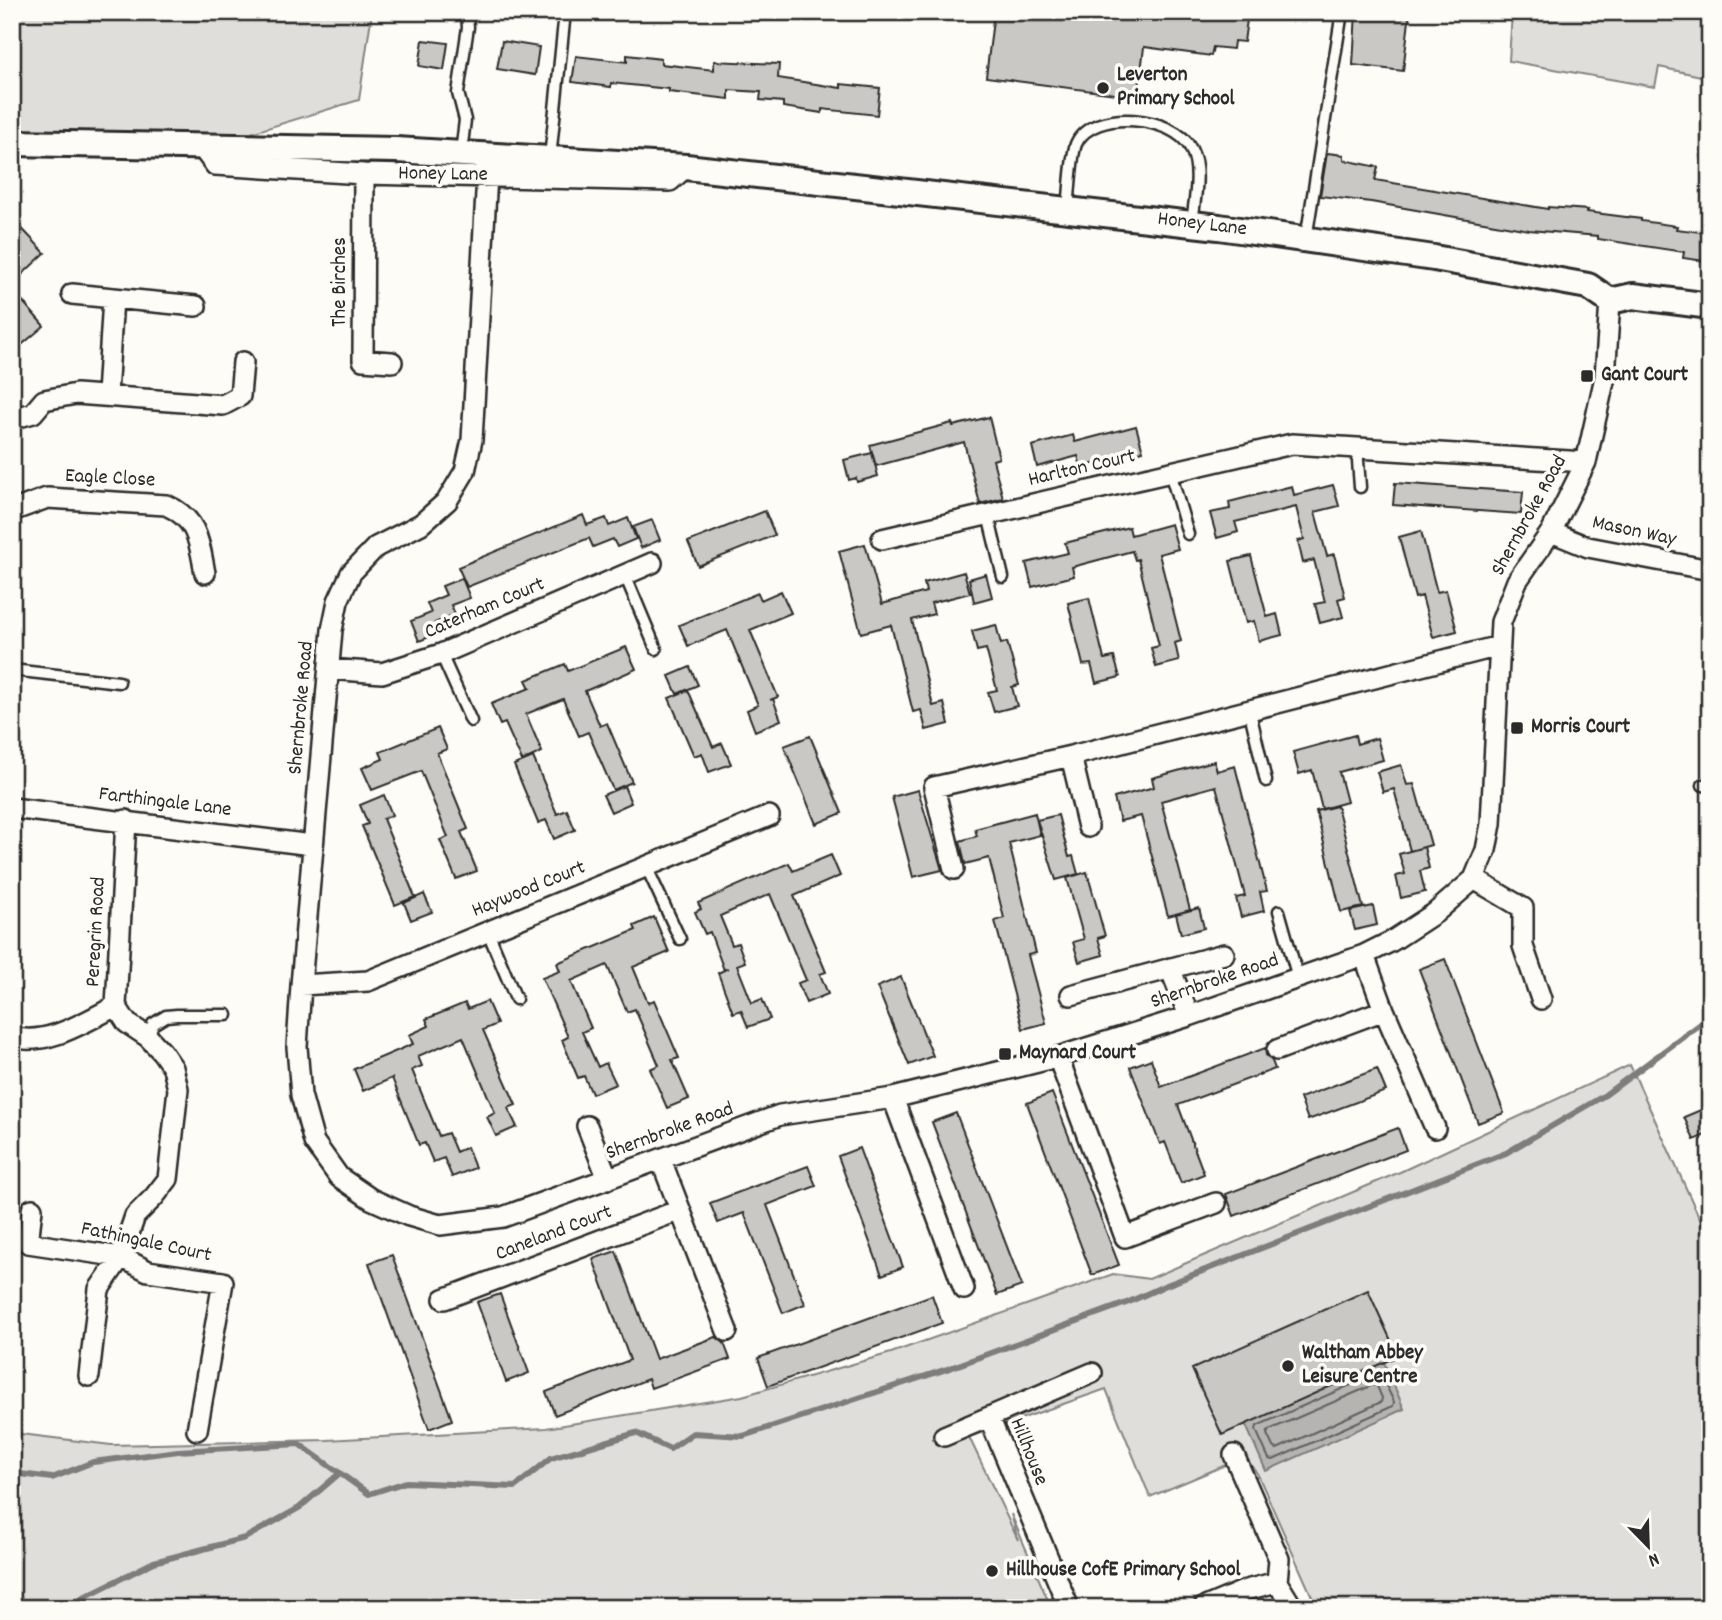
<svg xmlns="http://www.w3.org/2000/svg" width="1722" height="1620" font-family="Dekko,sans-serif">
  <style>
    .green { fill: #dfdeda; stroke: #858482; stroke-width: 2 }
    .water { fill: #b5b4b1; stroke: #7e7d7b; stroke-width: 2 }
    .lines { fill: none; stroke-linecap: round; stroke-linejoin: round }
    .shore { stroke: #626261; stroke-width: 2 }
    .stream { stroke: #7e7d7b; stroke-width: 6 }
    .building { fill: #c9c8c4; stroke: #2b2b2b; stroke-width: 2 }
    .service-casing { stroke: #2b2b2b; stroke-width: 15 }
    .minor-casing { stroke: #2b2b2b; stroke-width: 24 }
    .tertiary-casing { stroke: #2b2b2b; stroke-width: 30 }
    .service { stroke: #fdfcf7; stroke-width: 10 }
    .minor { stroke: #fdfcf7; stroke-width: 19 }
    .tertiary { stroke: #fdfcf7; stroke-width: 24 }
    .poi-dot { fill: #2b2b2b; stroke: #fdfcf7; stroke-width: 2.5 }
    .labels { text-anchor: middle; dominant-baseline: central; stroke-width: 7; stroke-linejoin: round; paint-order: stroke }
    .poi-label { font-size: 21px; font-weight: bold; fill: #2b2b2b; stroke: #fdfcf7; text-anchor: start }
    .street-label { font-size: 21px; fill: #2b2b2b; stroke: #fdfcf7 }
  </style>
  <rect width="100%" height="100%" fill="#fdfcf7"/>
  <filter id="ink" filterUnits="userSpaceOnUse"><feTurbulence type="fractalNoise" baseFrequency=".0143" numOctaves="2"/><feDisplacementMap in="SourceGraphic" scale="14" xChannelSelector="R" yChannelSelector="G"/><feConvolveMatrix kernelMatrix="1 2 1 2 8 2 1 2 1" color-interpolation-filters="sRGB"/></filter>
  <g filter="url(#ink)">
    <path class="green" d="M12 12H372L359 100 202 148 12 138Z
      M1512 12H1710V78L1659 67 1655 87 1509 61Z
      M1630 1065 1710 1241V1608H1317L1258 1475 1247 1459 1228 1464 1150 1497 1106 1389 969 1437 1018 1540 1011 1514 1050 1605 1039 1608H12V1433L111 1445 327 1440 546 1428 742 1396 891 1353 1113 1274 1149 1279 1400 1172Z"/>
    <path class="water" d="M1384 1362 1404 1409 1266 1471 1245 1423Z"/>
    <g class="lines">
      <path class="shore" d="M1378 1373 1381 1375 1394 1402 1393 1406 1273 1460 1269 1459 1256 1430 1257 1426Z
        M1373 1385 1377 1386 1382 1398 1381 1402 1277 1449 1273 1447 1267 1434 1269 1430Z"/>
      <path class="stream" d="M12 1473 52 1478 93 1462 178 1451 299 1444 369 1494 406 1482 515 1487 551 1458 636 1433 670 1449 693 1433 743 1436 950 1368 1129 1302 1164 1286 1506 1153 1605 1095 1710 1017
        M12 1603 45 1608
        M62 1608 154 1562 245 1538 299 1508 340 1473"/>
    </g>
    <path class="building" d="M994 12H1248L1244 42 1234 41 1233 49 1213 47 1211 56 1144 47 1138 97 986 77Z
      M1356 12H1410L1403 71 1353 65Z
      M423 40 448 43 444 70 419 66Z
      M502 41 539 47 535 75 497 69Z
      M627 55 661 59V64L714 70V61L779 64 778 78 841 88V84L880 88 877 115 822 109V113L783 107V102L760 100 761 92 729 90V99L669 92V89L611 83V87L572 82 576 56 627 62Z
      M1327 153 1344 155V160L1378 167 1375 180 1548 209V207L1588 210 1587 212 1641 219V221L1677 226 1676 229 1709 233 1705 261 1683 258 1684 252 1598 239V236L1529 230 1371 202 1320 196Z
      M12 218 45 253 12 284Z
      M12 289 44 326 12 353Z
      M989 417 999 458 993 460 1003 498 980 504 964 442 876 466 870 445 952 423 953 426Z
      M1136 426 1143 451 1081 467 1078 456 1037 467 1032 446 1073 435 1075 442Z
      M872 453 878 476 857 482 856 478 849 480 844 460Z
      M1395 483 1523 492 1521 514 1393 505Z
      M1333 485 1339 506 1315 512 1327 556 1334 554 1345 597 1338 599 1343 617 1320 623 1315 604 1325 602 1314 560 1303 563 1298 541 1304 539 1296 507 1235 522 1238 532 1217 538 1210 513 1230 509 1229 502 1292 486 1294 495Z
      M765 511 775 535 698 566 688 542Z
      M583 515 587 525 606 518 609 526 628 518 636 539 617 547 613 539 593 547 589 538 467 587 458 567Z
      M652 520 660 540 641 548 633 527Z
      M1171 524 1178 549 1159 554 1181 641 1175 643 1179 661 1156 667 1151 648 1159 646 1138 559 1135 560 1132 551 1072 567 1074 576 1032 587 1026 563 1068 553 1065 543 1129 527 1131 535Z
      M1421 531 1437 592 1446 590 1457 631 1433 637 1422 596 1415 598 1399 537Z
      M865 544 882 604 926 592 924 583 964 572 970 593 931 603 934 614 912 620 933 706 944 703 949 724 926 730 921 710 913 712 891 625 861 633 839 551Z
      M1251 556 1267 617 1277 614 1282 635 1259 641 1254 621 1246 623 1230 561Z
      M986 574 992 597 974 602 969 579Z
      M462 578 470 598 451 605 455 614 435 623 440 633 419 641 411 621 431 613 427 603 446 595 442 586Z
      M781 591 791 613 750 630 778 697 770 700 773 699 781 720 755 731 747 710 758 705 727 630 688 646 679 625 758 593 761 600Z
      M1089 598 1104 659 1114 657 1120 677 1096 683 1091 664 1083 665 1068 603Z
      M996 625 1001 644 1007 642 1019 685 1012 687 1017 706 994 712 988 692 997 690 986 649 977 651 972 631Z
      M626 647 636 669 585 691 600 726 607 723 632 782 613 790 588 732 579 736 563 699 526 714 542 752 522 761 505 723 500 725 491 704 530 688 526 680 565 664 568 671Z
      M690 667 698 685 677 694 669 676Z
      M688 690 713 747 722 743 731 764 709 772 702 753 694 756 669 698Z
      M438 728 447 749 437 753 468 829 461 832 477 871 456 879 440 840 448 837 421 771 372 790 362 768 383 759 380 752Z
      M1355 735 1357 744 1377 738 1383 760 1339 772 1347 802 1322 809 1312 770 1299 774 1293 752Z
      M810 736 842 813 816 824 784 746Z
      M533 757 557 814 567 810 575 830 554 839 546 820 538 823 514 765Z
      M1214 761 1217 771 1235 766 1267 891 1260 892 1264 911 1241 917 1236 898 1245 896 1216 786 1161 801 1190 910 1168 916 1141 816 1120 821 1114 798 1154 787 1152 778Z
      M1401 765 1407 785 1414 784 1431 845 1410 851 1394 789 1383 792 1377 772Z
      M624 786 631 803 611 812 603 795Z
      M918 790 942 870 913 877 892 797Z
      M384 795 392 815 383 819 415 897 395 905 362 826 368 824 360 805Z
      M1337 806 1363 907 1341 912 1316 811Z
      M1035 813 1040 835 1009 843 1036 953 1028 955 1046 1023 1023 1029 995 921 1004 918 989 858 965 864 960 841 977 836 975 829Z
      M1058 815 1069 857 1073 856 1078 874 1056 880 1037 820Z
      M1424 847 1429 868 1420 871 1425 892 1401 898 1396 876 1405 874 1399 854Z
      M831 855 840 876 794 896 826 972 820 974 828 994 806 1003 798 983 806 980 770 894 720 916 732 945 738 943 745 962 737 965 752 1003 762 999 770 1019 748 1027 741 1010 733 1013 718 973 728 968 724 970 710 932 705 934 695 912 701 909 698 903 789 863 793 871Z
      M1087 872 1105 936 1098 938 1103 955 1079 962 1073 942 1084 939 1067 878Z
      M424 894 432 912 411 920 404 903Z
      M1373 906 1377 925 1355 930 1350 911Z
      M1199 908 1204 928 1181 934 1176 914Z
      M654 917 669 952 633 967 648 1003 654 1000 679 1058 672 1060 689 1099 667 1108 650 1069 659 1065 635 1009 627 1012 607 965 571 981 591 1028 582 1032 598 1067 606 1063 616 1084 592 1094 584 1076 578 1078 562 1040 568 1037 542 978 560 971 557 963 636 930 634 926Z
      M1445 959 1504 1113 1478 1123 1419 969Z
      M901 977 933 1056 909 1065 877 987Z
      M487 1001 497 1024 483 1030 516 1105 508 1108 517 1127 496 1136 487 1117 495 1113 463 1037 418 1056 422 1066 412 1070 439 1136 448 1133 456 1152 467 1147 475 1168 452 1177 444 1158 433 1162 425 1143 419 1145 392 1078 363 1091 354 1069 413 1044 409 1035 429 1026 426 1019 465 1003 468 1009Z
      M1265 1048 1266 1055 1272 1061 1275 1069 1178 1105 1204 1174 1181 1183 1165 1142 1160 1144 1130 1067 1151 1059 1161 1087Z
      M1377 1069 1386 1091 1308 1120 1300 1098Z
      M1052 1093 1119 1265 1092 1275 1027 1103Z
      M1710 1106V1133L1694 1140 1684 1117Z
      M956 1113 1022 1286 997 1295 932 1122Z
      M1398 1128 1406 1150 1234 1216 1226 1194Z
      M859 1148 903 1267 882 1275 838 1156Z
      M808 1166 816 1186 767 1205 805 1304 783 1313 744 1213 718 1223 710 1203Z
      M616 1251 656 1359 716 1337 724 1343 730 1359 651 1388 648 1379 555 1415 546 1392 630 1360 593 1259Z
      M392 1255 452 1420 429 1429 369 1263Z
      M1368 1290 1398 1356 1222 1435 1192 1369Z
      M500 1294 529 1373 506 1382 477 1302Z
      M932 1295 942 1323 768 1386 758 1358Z"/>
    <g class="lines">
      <defs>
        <path id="service" d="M461 153 465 120 458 93 468 27 467 16 462 12
          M550 158 565 12
          M1068 208C1070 192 1071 157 1076 144 1092 107 1176 116 1191 149 1202 171 1194 201 1192 224
          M1306 239 1342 12
          M1357 448 1360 487
          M1170 472 1188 534
          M988 515 1003 577
          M625 575 656 649
          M441 654 471 721
          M12 670 119 682
          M1249 708 1266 781
          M1703 785 1710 786
          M646 866 680 939
          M1279 911 1298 978
          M488 932 516 999
          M148 1037 153 1024 166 1016 177 1015H227"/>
        <path id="minor" d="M202 148 215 165 364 174 670 181 686 167
          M486 154 487 175 472 440 465 471 447 501 421 524 376 547 351 573 338 601 332 630 301 985 297 1047 301 1095 314 1142 339 1177 371 1199 409 1216 440 1225 503 1217 780 1115 893 1098 1058 1057 1189 1016 1364 955 1392 941 1435 913 1474 879 1486 850 1491 824 1501 622 1517 581 1551 532 1586 462 1605 377 1610 301
          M364 174 363 360 392 362
          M72 294 196 306
          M107 395 113 298
          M12 419 33 413 44 400 76 394 223 405 240 396 243 362
          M12 511 47 498 166 505C198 519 199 542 205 573
          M1551 532 1588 547 1710 570
          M882 539 1292 444 1586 462
          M329 669 382 673 441 654 652 563
          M12 808 312 845
          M1088 827 1071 756 1499 646
          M954 869 934 787 1071 756
          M1474 879 1523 908V946L1541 999
          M1364 955 1384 1010 1435 1128
          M1170 968 1189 1016
          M301 985 368 981 769 816
          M1071 995 1224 954
          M12 1037C47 1047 86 1021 116 1006
          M1277 1050 1384 1010
          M1058 1057 1125 1237 1216 1203
          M893 1098 964 1289
          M587 1126 608 1179
          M661 1160 727 1331
          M32 1209 28 1243 121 1257 148 1271 223 1282 197 1430
          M444 1299 680 1210
          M89 1376 99 1289 121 1257 135 1216 154 1197 168 1179 178 1089 173 1068 162 1052 148 1037 127 1023 116 1006 126 820
          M944 1436 989 1417
          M1234 1455 1279 1559 1277 1582
          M1069 1608 989 1417 1092 1373
          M1203 1608 1246 1590 1277 1582 1293 1608"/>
        <path id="tertiary" d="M12 143 396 150 686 167 1219 227 1434 258 1588 286 1610 301 1633 296 1710 306"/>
      </defs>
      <use href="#service" class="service-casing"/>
      <use href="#minor" class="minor-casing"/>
      <use href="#tertiary" class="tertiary-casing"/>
      <use href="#service" class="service"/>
      <use href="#minor" class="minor"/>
      <use href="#tertiary" class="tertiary"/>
    </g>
  </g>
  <g class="poi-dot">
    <circle cx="1103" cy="88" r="7"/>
    <rect x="1580" y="369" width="14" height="14" rx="3.5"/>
    <rect x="1510" y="721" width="14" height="14" rx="3.5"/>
    <rect x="998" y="1047" width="14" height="14" rx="3.5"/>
    <circle cx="1288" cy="1366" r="7"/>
    <circle cx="992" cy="1571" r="7"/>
  </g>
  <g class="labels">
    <g class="poi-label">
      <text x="1117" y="76">Leverton<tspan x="1117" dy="24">Primary School</tspan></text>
      <text x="1601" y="376">Gant Court</text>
      <text x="1531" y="728">Morris Court</text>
      <text x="1019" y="1054">Maynard Court</text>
      <text x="1302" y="1354">Waltham Abbey<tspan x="1302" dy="24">Leisure Centre</tspan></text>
      <text x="1006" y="1571">Hillhouse CofE Primary School</text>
    </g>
    <g class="street-label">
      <text transform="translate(443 175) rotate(1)">Honey Lane</text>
      <text transform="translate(1202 225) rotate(7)">Honey Lane</text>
      <text transform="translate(341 282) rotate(-90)">The Birches</text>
      <text transform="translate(1082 469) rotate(-13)">Harlton Court</text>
      <text transform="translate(110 479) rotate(3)">Eagle Close</text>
      <text transform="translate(1530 516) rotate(-61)">Shernbroke Road</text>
      <text transform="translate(1634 532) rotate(12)">Mason Way</text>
      <text transform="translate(485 609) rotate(-23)">Caterham Court</text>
      <text transform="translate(302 708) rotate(-85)">Shernbroke Road</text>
      <text transform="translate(165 803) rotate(7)">Farthingale Lane</text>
      <text transform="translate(529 890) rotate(-22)">Haywood Court</text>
      <text transform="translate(97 932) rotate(-87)">Peregrin Road</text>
      <text transform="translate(1215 982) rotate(-19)">Shernbroke Road</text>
      <text transform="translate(670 1132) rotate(-20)">Shernbroke Road</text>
      <text transform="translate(554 1234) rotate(-21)">Caneland Court</text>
      <text transform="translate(146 1243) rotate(12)">Fathingale Court</text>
      <text transform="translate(1028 1452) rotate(68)">Hillhouse</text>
    </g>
  </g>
  <rect width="1722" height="1620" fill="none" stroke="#fdfcf7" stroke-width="42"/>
  <rect x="21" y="21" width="1680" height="1578" fill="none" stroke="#2b2b2b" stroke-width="2.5" filter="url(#ink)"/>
  <g transform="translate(1648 1546) rotate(157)" stroke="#fdfcf7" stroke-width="5" paint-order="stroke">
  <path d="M0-5L12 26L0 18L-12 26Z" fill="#2b2b2b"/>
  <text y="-10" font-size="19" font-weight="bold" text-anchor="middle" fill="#2b2b2b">N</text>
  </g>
</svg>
